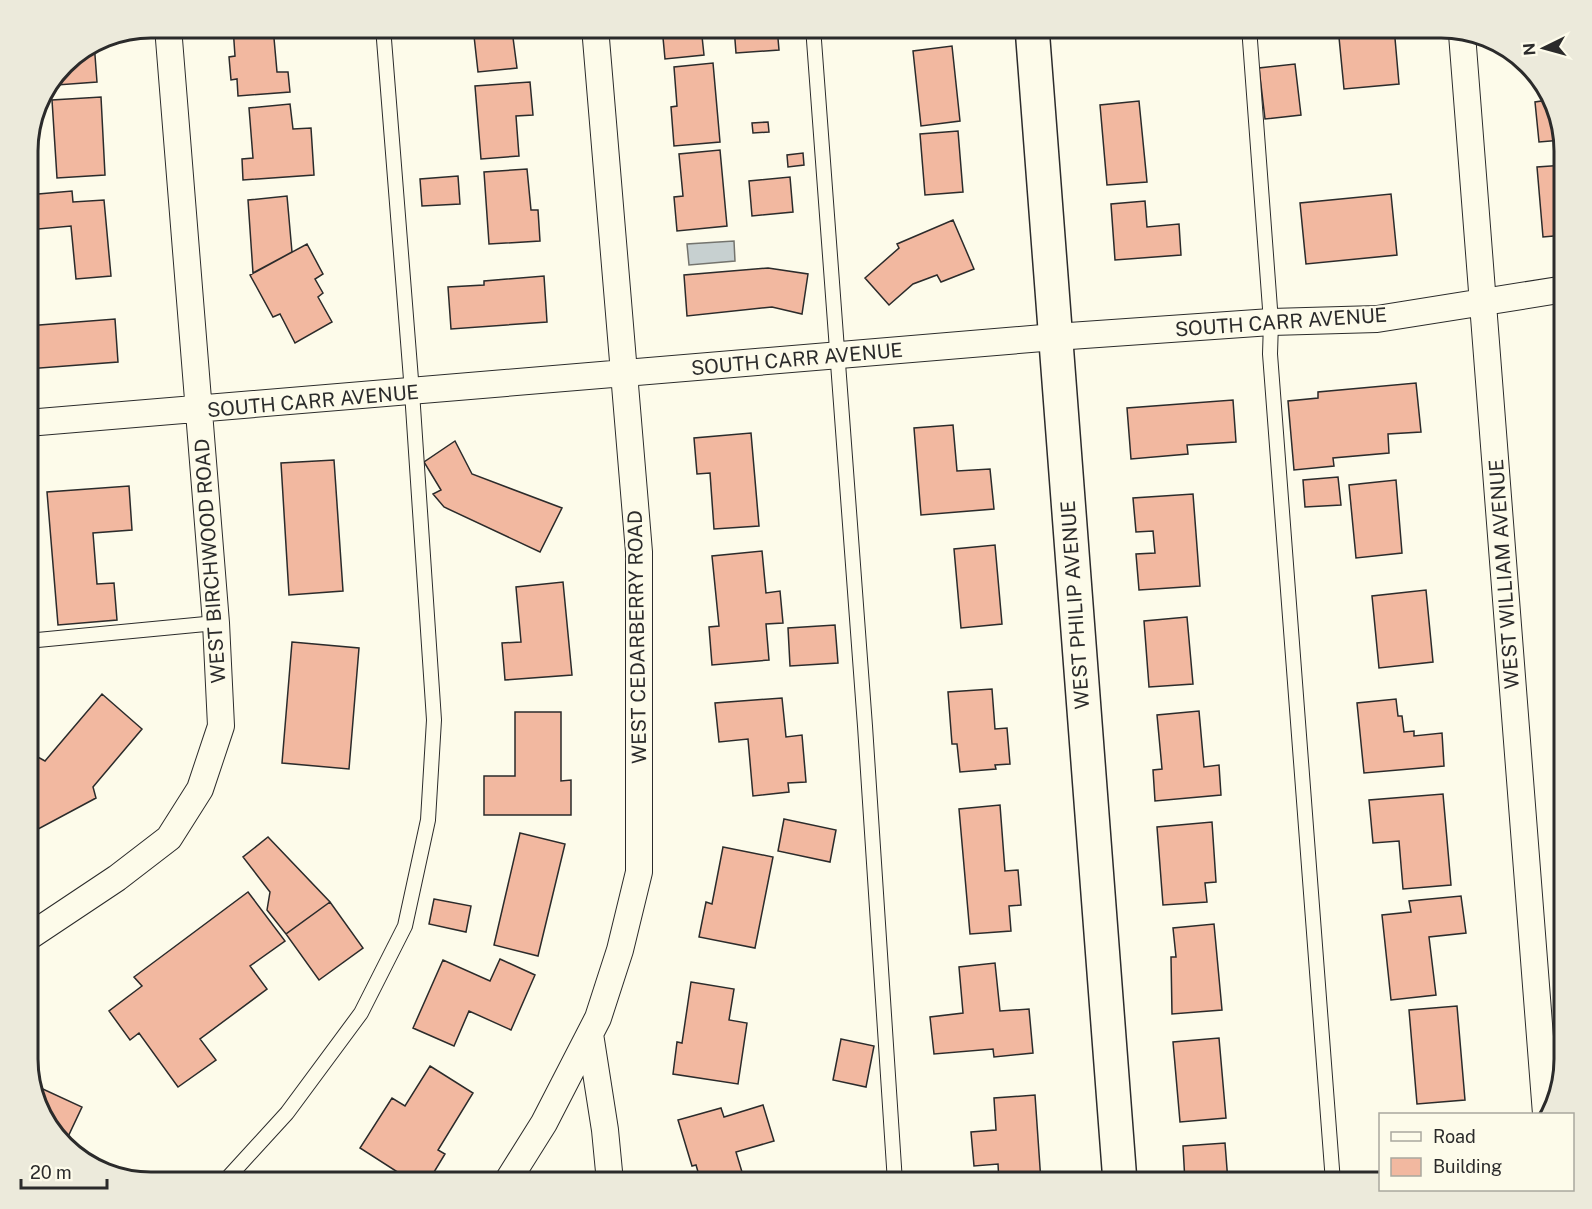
<svg xmlns="http://www.w3.org/2000/svg" width="1592" height="1209" font-family="'Public Sans',sans-serif">
  <style>
    .water { fill: #c7d0d0; stroke: #74746e; stroke-width: 1.5 }
    .building { fill: #f2b8a0; stroke: #2b2b2b; stroke-width: 1.5 }
    .lines { fill: none; stroke-linecap: round; stroke-linejoin: round }
    .service-casing { stroke: #2b2b2b; stroke-width: 16 }
    .minor-casing { stroke: #2b2b2b; stroke-width: 28 }
    .secondary-casing { stroke: #2b2b2b; stroke-width: 36 }
    .service { stroke: #fdfbea; stroke-width: 14 }
    .minor { stroke: #fdfbea; stroke-width: 26 }
    .secondary { stroke: #fdfbea; stroke-width: 33 }
    .labels { text-anchor: middle; dominant-baseline: central; stroke-width: 4.5; stroke-linejoin: round; paint-order: stroke }
    .street-label { font-size: 20px; fill: #2b2b2b; stroke: #fdfbea }
    .rim { fill: none; stroke: #2b2b2b; stroke-width: 3 }
  </style>
  <rect width="100%" height="100%" fill="#fdfbea"/>
  <path class="water" d="M734 241 735 261 689 265 687 244Z"/>
  <path class="building" d="M233 27H273L277 72H288L290 92 238 96 237 79 231 80 229 57 235 56Z
    M473 27H524L512 30 517 68 478 72Z
    M662 27H701L704 55 665 59Z
    M734 27H777L779 50 736 53Z
    M913 27H949L950 34 914 36Z
    M1338 27H1394L1399 84 1344 89Z
    M94 42 97 82 57 85 56 74 69 58Z
    M952 46 960 121 921 126 913 51Z
    M713 63 720 142 674 146 671 107 677 106 674 67Z
    M1295 64 1301 115 1265 119 1259 68Z
    M530 82 533 115 516 116 519 156 481 159 475 86Z
    M1547 89 1552 96 1562 140 1539 142 1535 102 1548 100Z
    M101 97 105 175 57 178 52 100Z
    M1139 101 1147 182 1107 185 1100 105Z
    M290 104 293 129 311 128 314 175 243 180 242 159 253 158 249 108Z
    M768 122 769 132 753 133 752 123Z
    M958 131 963 192 925 195 920 134Z
    M720 150 727 226 677 231 674 197 683 196 679 154Z
    M803 153 804 165 788 167 787 155Z
    M1565 165V235L1543 237 1537 167Z
    M527 169 531 210H538L540 241 489 244 484 172Z
    M458 176 460 204 422 206 420 179Z
    M790 177 793 212 752 216 749 181Z
    M72 191 73 202 104 200 111 276 76 279 71 226 27 230V195Z
    M1391 194 1397 255 1306 264 1300 203Z
    M287 196 292 252 253 273 248 200Z
    M1145 201 1147 227 1179 224 1181 255 1115 260 1111 204Z
    M953 220 974 269 941 282 937 275 913 284 889 305 865 278 899 248 897 244Z
    M307 244 323 274 315 279 323 293 318 297 332 322 295 343 280 314 273 317 250 275Z
    M768 268 808 274 802 314 772 307 687 316 684 275Z
    M544 276 547 322 451 329 448 287 484 285V281Z
    M115 319 118 362 27 369V326Z
    M1416 383 1421 432 1388 434 1389 453 1333 458 1334 466 1294 470 1288 401 1318 398V392Z
    M1233 400 1236 442 1187 445 1188 454 1131 459 1127 408Z
    M953 425 957 471 990 469 994 509 921 515 914 428Z
    M751 433 759 526 714 529 710 473 697 474 694 438Z
    M455 441 472 474 562 508 540 552 444 507 433 494 441 490 424 462Z
    M334 460 343 591 289 595 281 463Z
    M1338 477 1341 505 1305 507 1303 480Z
    M1396 480 1402 553 1356 558 1349 485Z
    M129 486 132 530 93 533 97 584 114 583 117 620 58 625 47 492Z
    M1193 494 1200 586 1139 590 1136 554 1155 553 1153 531 1136 532 1133 498Z
    M995 545 1002 624 961 628 954 549Z
    M762 551 766 593 780 591 783 623 766 624 769 660 712 665 709 627 719 626 712 556Z
    M563 582 572 675 505 680 502 643 521 642 516 587Z
    M1426 590 1433 662 1379 668 1372 596Z
    M1187 617 1193 684 1149 687 1144 621Z
    M835 625 838 663 790 666 788 628Z
    M292 642 359 648 349 769 282 763Z
    M992 689 995 729 1007 728 1010 764 995 765 996 769 960 772 957 744H952L948 692Z
    M102 694 142 729 93 787 96 798 27 835V751L45 761Z
    M782 698 786 737 802 735 806 782 788 783 789 792 753 796 748 739 719 742 715 703Z
    M1396 699 1398 716H1402L1404 732 1414 731V736L1442 733 1444 766 1364 773 1357 703Z
    M1199 711 1204 767 1219 765 1221 795 1155 801 1153 770 1162 769 1157 715Z
    M515 712H561V781L571 780V815H484V776H515Z
    M1443 794 1451 885 1403 889 1399 841 1373 843 1369 800Z
    M1000 805 1005 871 1018 870 1021 905 1009 906 1011 931 970 934 959 809Z
    M784 819 836 830 830 862 778 851Z
    M1212 822 1216 882 1205 883 1207 902 1163 905 1157 827Z
    M520 833 565 844 538 956 494 945Z
    M268 837 330 902 286 934 267 910 270 892 243 857Z
    M723 847 773 857 755 948 699 937 706 902 712 904Z
    M248 892 285 941 250 966 267 989 200 1039 216 1060 178 1087 139 1033 130 1040 109 1011 142 986 134 977Z
    M1461 896 1466 933 1429 937 1436 995 1391 1000 1382 915 1411 912 1409 901Z
    M434 899 471 906 466 932 429 924Z
    M330 902 363 948 319 980 286 934Z
    M1214 924 1222 1010 1172 1014 1171 957H1176L1173 928Z
    M500 959 535 975 511 1030 469 1011 454 1046 413 1028 443 960 490 981Z
    M995 963 1000 1011 1029 1009 1033 1053 994 1057 993 1049 934 1054 930 1017 963 1013 959 967Z
    M691 982 734 989 729 1020 747 1023 738 1084 673 1074 677 1042 682 1043Z
    M1457 1006 1465 1100 1417 1104 1409 1010Z
    M1219 1038 1226 1118 1180 1122 1173 1042Z
    M841 1039 874 1046 866 1087 833 1080Z
    M430 1066 473 1093 438 1150 445 1154 428 1182H413L360 1148 392 1098 405 1106Z
    M32 1084 82 1107 65 1143 40 1113Z
    M1035 1095 1041 1182H999L998 1164 974 1166 971 1132 996 1130 994 1098Z
    M763 1105 774 1141 736 1152 745 1182H701L696 1165 692 1166 678 1120 721 1108 724 1117Z
    M1225 1143 1228 1182H1185L1183 1146Z"/>
  <g class="lines">
    <defs>
      <path id="service" d="M813 27 865 726 895 1182
        M1249 27 1271 322 1270 354 1333 1182
        M27 641 216 623
        M224 1182 287 1113 361 1013 405 926 428 820 434 720 412 392 383 27"/>
      <path id="minor" d="M1462 34 1546 1114
        M27 423 1055 337 1271 322 1377 319 1565 289
        M27 938 117 878 169 838 200 789 221 726 216 623 168 27
        M590 1034 605 1130 610 1182
        M507 1182 544 1123 598 1018 620 950 639 872V552L595 27"/>
      <path id="secondary" d="M1032 27 1120 1182"/>
    </defs>
    <use href="#service" class="service-casing"/>
    <use href="#minor" class="minor-casing"/>
    <use href="#secondary" class="secondary-casing"/>
    <use href="#service" class="service"/>
    <use href="#minor" class="minor"/>
    <use href="#secondary" class="secondary"/>
  </g>
  <g class="labels">
    <g class="street-label">
      <text transform="translate(1281 322) rotate(-4)">SOUTH CARR AVENUE</text>
      <text transform="translate(797 359) rotate(-5)">SOUTH CARR AVENUE</text>
      <text transform="translate(313 401) rotate(-5)">SOUTH CARR AVENUE</text>
      <text transform="translate(210 561) rotate(-94)">WEST BIRCHWOOD ROAD</text>
      <text transform="translate(1504 574) rotate(-94)">WEST WILLIAM AVENUE</text>
      <text transform="translate(1075 605) rotate(-94)">WEST PHILIP AVENUE</text>
      <text transform="translate(637 637) rotate(-91)">WEST CEDARBERRY ROAD</text>
    </g>
  </g>
  <path d="M0 0H1592V1209H0ZM151 38H1441A113 113 0 0 1 1554 151V1059A113 113 0 0 1 1441 1172H151A113 113 0 0 1 38 1059V151A113 113 0 0 1 151 38Z" fill="#eceadb" fill-rule="evenodd"/>
  <path class="rim" d="M151 38H1441A113 113 0 0 1 1554 151V1059A113 113 0 0 1 1441 1172H151A113 113 0 0 1 38 1059V151A113 113 0 0 1 151 38Z"/>
  <rect x="1379" y="1113" width="195" height="78" fill="#fdfbea" stroke="#a9a89e" stroke-width="1.5"/>
  <rect x="1391" y="1132" width="30" height="9" fill="#fdfbea" stroke="#a9a89e" stroke-width="1.5"/>
  <text x="1433" y="1143" font-size="18" fill="#2b2b2b">Road</text>
  <rect x="1391" y="1158" width="30" height="18" fill="#f2b8a0" stroke="#a9a89e" stroke-width="1.5"/>
  <text x="1433" y="1173" font-size="18" fill="#2b2b2b">Building</text>
  <g transform="translate(1544 48) rotate(265)" stroke="#fdfbea" stroke-width="4.5" paint-order="stroke">
  <path d="M0-4.5L10 22L0 15L-10 22Z" fill="#2b2b2b"/>
  <text y="-9" font-size="16" font-weight="bold" text-anchor="middle" fill="#2b2b2b">N</text>
  </g>
  <path d="M21 1179v9h86v-9" fill="none" stroke="#2b2b2b" stroke-width="3"/>
  <text x="30" y="1179" font-size="18" fill="#2b2b2b" stroke="#fdfbea" stroke-width="4.5" paint-order="stroke">20 m</text>
</svg>
